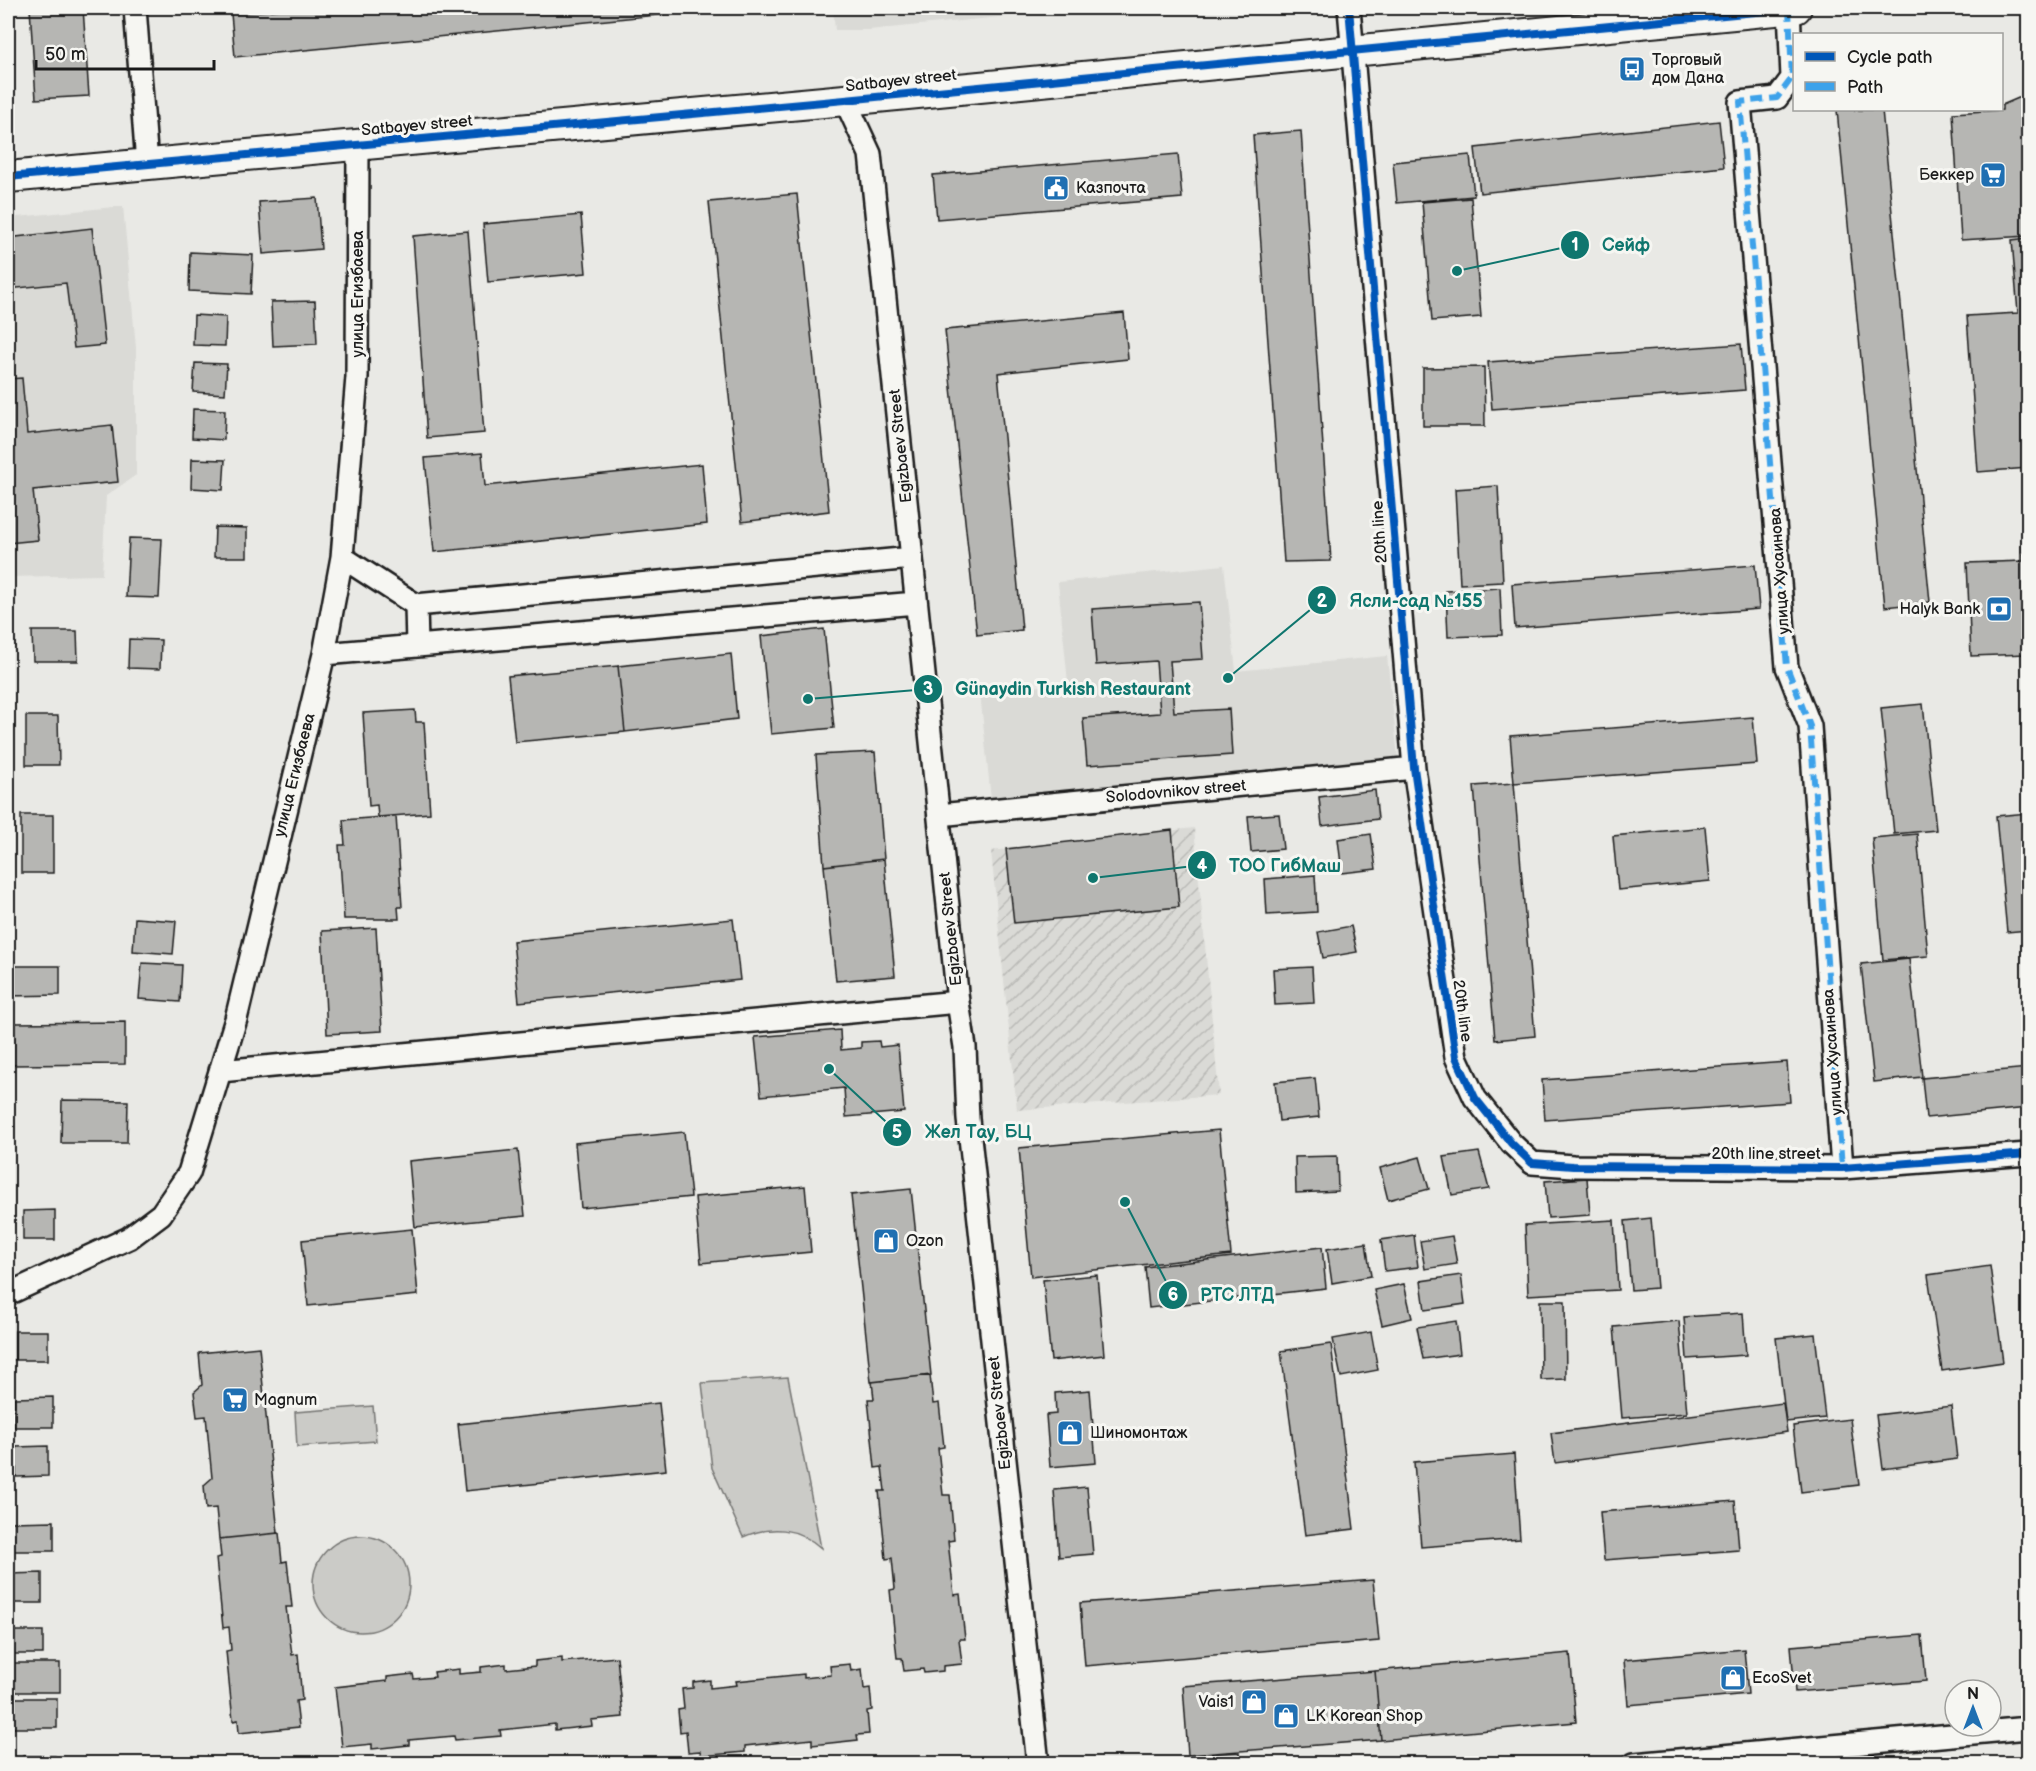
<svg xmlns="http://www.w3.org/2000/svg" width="2036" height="1771" font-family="'Balsamiq Sans',sans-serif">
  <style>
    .built { fill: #dadad6 }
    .industrial { fill: url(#industrial-furrows) }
    .green { fill: #cbcbc7; stroke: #747472; stroke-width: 1.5 }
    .building { fill: #b6b6b3; stroke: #1c1c1c; stroke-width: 1.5 }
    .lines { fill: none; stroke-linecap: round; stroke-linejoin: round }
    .minor-casing { stroke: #1c1c1c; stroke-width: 26 }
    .secondary-casing { stroke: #1c1c1c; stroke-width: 34 }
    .minor { stroke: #f6f6f2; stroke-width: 21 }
    .secondary { stroke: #f6f6f2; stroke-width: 30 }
    .quiet { stroke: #3da2ea; stroke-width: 6; stroke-dasharray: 12 6; stroke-linecap: butt }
    .cycleway-casing { stroke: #f6f6f2; stroke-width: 11 }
    .cycleway { stroke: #0057b8; stroke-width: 8 }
    .labels { text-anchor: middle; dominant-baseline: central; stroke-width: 6; stroke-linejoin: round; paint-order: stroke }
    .poi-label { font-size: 16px; fill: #1c1c1c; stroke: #f6f6f2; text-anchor: start }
    .street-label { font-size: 16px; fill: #1c1c1c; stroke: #f6f6f2 }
    .leader { fill: none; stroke: #0f766e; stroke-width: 2 }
    .callout-dot { fill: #0f766e; stroke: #f6f6f2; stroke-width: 2 }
    .mark-label { font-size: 18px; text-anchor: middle; font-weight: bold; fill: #fff }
    .callout-label { font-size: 18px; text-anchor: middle; font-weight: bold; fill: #0f766e; stroke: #f6f6f2; stroke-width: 6; stroke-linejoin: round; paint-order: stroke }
  </style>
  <defs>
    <pattern id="industrial-furrows" width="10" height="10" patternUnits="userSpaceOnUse" patternTransform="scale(1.5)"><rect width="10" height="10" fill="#dadad6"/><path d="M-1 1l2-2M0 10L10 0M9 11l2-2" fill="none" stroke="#babab7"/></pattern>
  </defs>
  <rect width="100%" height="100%" fill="#e9e9e5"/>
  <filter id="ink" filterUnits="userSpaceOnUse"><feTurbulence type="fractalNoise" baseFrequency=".0167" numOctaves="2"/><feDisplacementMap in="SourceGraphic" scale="12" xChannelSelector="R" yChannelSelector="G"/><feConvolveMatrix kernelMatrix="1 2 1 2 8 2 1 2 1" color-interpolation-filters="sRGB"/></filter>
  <g filter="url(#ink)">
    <path class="built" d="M833 8H1089L869 30H835Z
      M123 206 136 348V475L106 496 102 575 8 577V218Z
      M1224 565 1236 671 1387 656 1398 758 991 799 980 693 1068 683 1058 582Z"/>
    <path class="industrial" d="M1194 828 1219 1095 1017 1110 991 851Z"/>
    <path class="green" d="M788 1377 821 1548C797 1527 772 1525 743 1537L712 1468 702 1383Z
      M373 1406 376 1441 297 1447 295 1412Z
      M313 1584a48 48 0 1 1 96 0a48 48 0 1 1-96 0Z"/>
    <path class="building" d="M30 8H83L89 96 36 99Z
      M293 8H728L235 57 231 14Z
      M2028 94V236L1961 240 1953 113 2002 110V105Z
      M1837 110H1882L1930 602 1885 607Z
      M1719 121 1724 167 1480 193 1475 148Z
      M1301 131 1331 561 1284 562 1253 135Z
      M1178 154 1182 198 937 219 933 175Z
      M1470 155 1474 196 1397 203 1393 162Z
      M797 194 829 511 742 522 709 202Z
      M317 198 321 249 263 254 259 202Z
      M1471 198 1481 317 1432 321 1422 202Z
      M581 215 586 273 488 282 483 224Z
      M92 228 105 345 74 348 66 283 8 289V238Z
      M468 231 484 433 427 438 413 236Z
      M2028 238V468L1978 472 1967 316 2018 313 2012 240Z
      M190 252 253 255 251 294 189 291Z
      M315 301 317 344 273 346 271 302Z
      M1124 313 1128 359 998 373 1022 630 977 635 945 330Z
      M194 315 226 317 225 346 193 345Z
      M1741 344 1745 390 1492 409 1488 362Z
      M195 363 227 364 225 394 193 392Z
      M1484 367 1485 426H1423V368Z
      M22 378 27 434 112 425 118 482 33 490 38 540 8 543V379Z
      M193 409 225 410 224 440 192 438Z
      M482 453 485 486 702 464 707 524 434 552 425 458Z
      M192 459 225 460 223 490 191 488Z
      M1498 486 1503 582 1460 584 1455 489Z
      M215 527 247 528V557H214Z
      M2022 528H2028V686L2027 654 1971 656 1967 563 2023 561Z
      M129 538 162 539 159 598 126 597Z
      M1755 565 1759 609 1515 628 1512 584Z
      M1500 588 1502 635 1448 637 1446 591Z
      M1199 602 1203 659 1170 661 1174 712 1229 709 1232 755 1087 765 1083 718 1160 713 1156 661 1096 665 1092 609Z
      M824 629 834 728 771 734 761 636Z
      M32 631H77L78 661H33Z
      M129 639 161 640 160 669 128 668Z
      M731 654 737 719 625 732 618 666Z
      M618 666 625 732 515 742 508 676Z
      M1923 704 1936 830 1894 834 1881 708Z
      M415 710 416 722H424L430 813 378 817 377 805 369 806 363 713Z
      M26 716H58L59 765H26Z
      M1753 717 1757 764 1514 783 1510 736Z
      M875 752 884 859 824 866 816 755Z
      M1514 783 1535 1036 1495 1040 1474 786Z
      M1375 790 1378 819 1322 826 1319 797Z
      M2028 813V930L2007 932 1996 816Z
      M1279 814 1283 849 1251 852 1248 816Z
      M21 815H53V873H21Z
      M396 816 402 907H398L399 919H344L339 845H345L343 820Z
      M1705 827 1710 881 1618 890 1613 836Z
      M1172 830 1179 907 1014 923 1006 849Z
      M1371 834 1376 869 1342 873 1338 839Z
      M1917 834 1928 956 1883 960 1872 838Z
      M884 859 895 976 836 981 824 866Z
      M1315 875 1317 912 1267 915 1265 879Z
      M135 918 176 921 173 954 133 951Z
      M733 919 740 980 519 1002 513 941Z
      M1351 926 1357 952 1323 958 1318 932Z
      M376 928 382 1031 327 1034 322 931Z
      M1909 959 1922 1077 1874 1082 1861 964Z
      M142 963 182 965 180 1002 139 999Z
      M8 966H60V995L8 996Z
      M1312 967 1314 1003 1275 1005 1273 969Z
      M125 1022V1064L12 1065V1023Z
      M840 1030 841 1050 861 1048V1042L879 1041 880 1047 898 1045 904 1112 846 1117 844 1088 761 1096 755 1037Z
      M1787 1062 1790 1102 1545 1120 1542 1080Z
      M2028 1068V1108L1926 1118 1922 1078Z
      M1315 1078 1319 1117 1279 1121 1275 1082Z
      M62 1100 128 1101 127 1143H61Z
      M1219 1130 1231 1255 1031 1277 1019 1148Z
      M684 1132 691 1197 581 1208 575 1143Z
      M518 1150 525 1216 415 1227 409 1161Z
      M1479 1152 1489 1189 1452 1195 1444 1157Z
      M1337 1156 1338 1191 1296 1193 1295 1157Z
      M1420 1157 1429 1189 1388 1200 1380 1168Z
      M1587 1178 1590 1215 1548 1218 1545 1181Z
      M805 1186 811 1252 701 1263 695 1197Z
      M911 1189 931 1375 871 1382 851 1195Z
      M55 1210V1240H23V1211Z
      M1651 1218 1657 1288 1631 1290 1625 1221Z
      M1614 1220 1618 1290 1528 1295 1525 1225Z
      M412 1229 418 1295 308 1306 302 1240Z
      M1414 1235 1418 1267 1385 1271 1381 1240Z
      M1452 1236 1457 1264 1425 1269 1420 1241Z
      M1366 1243 1371 1276 1332 1283 1327 1249Z
      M1322 1247 1326 1288 1149 1308 1145 1267Z
      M1990 1266 2003 1362 1942 1371 1928 1275Z
      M1097 1275 1104 1355 1051 1361 1043 1280Z
      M1461 1275 1465 1304 1425 1310 1421 1281Z
      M1404 1284 1412 1318 1382 1325 1374 1290Z
      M1540 1301H1565L1566 1379 1541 1380Z
      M1743 1313 1746 1355 1687 1359 1684 1317Z
      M1456 1321 1460 1354 1423 1359 1417 1327Z
      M1679 1321 1687 1413 1622 1418 1614 1327Z
      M15 1331H48V1360H15Z
      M1371 1332 1378 1370 1341 1377 1333 1339Z
      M1815 1334 1825 1418 1786 1422 1776 1338Z
      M1331 1344 1354 1529 1305 1535 1281 1351Z
      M259 1347 278 1533 219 1539 216 1508 206 1509 204 1485 212 1478 206 1416 197 1417 194 1392 202 1385 199 1353Z
      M930 1375 933 1404 939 1403 944 1447 938 1448 943 1495H950L954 1540 948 1541 954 1595 960 1594 965 1639H959L962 1664 943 1666V1671L924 1673 923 1669 904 1671 902 1658H897L890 1590 895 1589 892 1558 886 1559 879 1491H885L882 1467 875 1468 868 1399H874L872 1382Z
      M1090 1390 1096 1463 1050 1467 1046 1415 1056 1414 1055 1393Z
      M53 1397V1427H14V1398Z
      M659 1403 666 1470 465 1491 458 1424Z
      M1783 1403 1787 1432 1555 1463 1551 1433Z
      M1951 1406 1957 1459 1883 1469 1876 1415Z
      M1850 1419 1859 1485 1801 1492 1793 1426Z
      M48 1446V1476L16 1477V1447Z
      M1514 1454 1520 1539 1421 1547 1414 1462Z
      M1087 1487 1093 1554 1059 1557 1054 1490Z
      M1735 1501 1739 1550 1604 1560 1600 1512Z
      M54 1521V1551H11V1522Z
      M279 1533 282 1562 287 1561 292 1607H286L292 1655 298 1654 302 1700 296 1701 299 1727 239 1733 238 1720 233 1721 226 1651 231 1650 229 1627 223 1628 216 1558 221 1557 219 1539Z
      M42 1573V1603H9V1574Z
      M1373 1580 1379 1641 1085 1666 1080 1603Z
      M10 1631H43V1654H10Z
      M1922 1635 1926 1681 1795 1692 1791 1646Z
      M1744 1649 1748 1694 1628 1705 1624 1660Z
      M1570 1653 1576 1722 1381 1740 1375 1671Z
      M617 1657 623 1717 591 1720 592 1726 555 1730V1724L500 1730 501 1736 455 1740 454 1736 409 1740V1745L372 1749V1744L342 1747 335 1687 387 1681V1677L413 1674 414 1679 435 1677 434 1672 459 1669V1674L481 1672V1667L506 1664V1669L535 1666V1661L562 1658V1662Z
      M8 1663H60V1692H8Z
      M850 1664 851 1671 862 1669 864 1689 870 1688 872 1710 867 1711 869 1734 857 1735 858 1740 812 1745V1739L745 1746V1752L701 1756 700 1751 688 1752 686 1731 680 1732 678 1710 684 1709 682 1689 693 1688V1682L710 1680V1688L737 1685 736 1681 804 1674V1678L831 1675 830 1666Z
      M1375 1671 1381 1740 1188 1755 1183 1686Z
      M11 1698H57V1728H11Z
      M1240 1752 1241 1764H1188V1755Z
      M23 1756H55V1764H23Z"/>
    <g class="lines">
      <defs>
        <path id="minor" d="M135 8 147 164
          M1349 8 1414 768 1456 1057 1475 1098 1511 1143 1532 1163 1573 1166 1842 1168 2028 1154
          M1789 8 1792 78 1777 98 1740 102 1787 667 1810 726 1842 1168
          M845 100 870 154 958 1002 965 1047 968 1119 1038 1764
          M342 557 416 605 912 558
          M416 605 417 646
          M324 654 916 603
          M939 815 1414 768
          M220 1071 958 1002
          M8 1294 129 1238 161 1214 189 1173 236 1019 324 654 342 557 357 377 358 145
          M1634 1764 2028 1728"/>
        <path id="secondary" d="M8 177 845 100 1796 8"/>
      </defs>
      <use href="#minor" class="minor-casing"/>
      <use href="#secondary" class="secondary-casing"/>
      <use href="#minor" class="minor"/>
      <use href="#secondary" class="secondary"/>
      <path class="quiet" d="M1789 8 1792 78 1777 98 1740 102 1787 667 1810 726 1842 1168"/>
      <defs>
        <path id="cycleway" d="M1349 8 1414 768 1456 1057 1475 1098 1511 1143 1532 1163 1573 1166 1842 1168 2028 1154
          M8 177 845 100 1796 8"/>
      </defs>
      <use href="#cycleway" class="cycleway-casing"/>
      <use href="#cycleway" class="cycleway"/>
    </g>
  </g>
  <defs>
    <symbol id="bus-square" viewBox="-11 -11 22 22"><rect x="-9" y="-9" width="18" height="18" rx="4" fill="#1f6fb2" stroke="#f6f6f2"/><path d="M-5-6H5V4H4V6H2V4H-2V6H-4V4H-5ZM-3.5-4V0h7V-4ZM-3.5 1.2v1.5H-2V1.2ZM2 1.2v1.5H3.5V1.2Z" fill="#fff"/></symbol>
    <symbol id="supermarket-square" viewBox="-11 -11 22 22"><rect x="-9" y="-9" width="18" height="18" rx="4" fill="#1f6fb2" stroke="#f6f6f2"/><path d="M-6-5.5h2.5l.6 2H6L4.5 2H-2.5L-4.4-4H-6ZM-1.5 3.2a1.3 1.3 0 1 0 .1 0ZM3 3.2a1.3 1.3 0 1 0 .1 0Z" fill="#fff"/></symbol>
    <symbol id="civic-square" viewBox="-11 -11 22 22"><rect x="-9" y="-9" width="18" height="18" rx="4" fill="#1f6fb2" stroke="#f6f6f2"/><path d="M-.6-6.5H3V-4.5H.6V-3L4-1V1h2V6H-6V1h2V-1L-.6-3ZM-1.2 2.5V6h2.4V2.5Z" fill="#fff"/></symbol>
    <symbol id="bank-square" viewBox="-11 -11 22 22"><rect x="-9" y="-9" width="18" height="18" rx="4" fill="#1f6fb2" stroke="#f6f6f2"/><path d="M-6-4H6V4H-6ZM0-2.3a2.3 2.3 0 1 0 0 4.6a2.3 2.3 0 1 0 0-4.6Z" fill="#fff"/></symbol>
    <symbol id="shop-square" viewBox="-11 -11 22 22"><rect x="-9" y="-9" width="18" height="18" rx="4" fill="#1f6fb2" stroke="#f6f6f2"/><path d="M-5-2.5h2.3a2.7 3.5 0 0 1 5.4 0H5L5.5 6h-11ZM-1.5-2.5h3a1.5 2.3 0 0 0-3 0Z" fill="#fff"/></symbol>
  </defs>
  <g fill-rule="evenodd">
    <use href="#bus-square" x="1617" y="54" width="30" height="30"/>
    <use href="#supermarket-square" x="1978" y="160" width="30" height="30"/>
    <use href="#civic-square" x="1041" y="173" width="30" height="30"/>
    <use href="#bank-square" x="1984" y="594" width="30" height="30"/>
    <use href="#shop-square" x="871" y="1226" width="30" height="30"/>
    <use href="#supermarket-square" x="220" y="1385" width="30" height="30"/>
    <use href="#shop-square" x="1055" y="1418" width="30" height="30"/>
    <use href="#shop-square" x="1718" y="1663" width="30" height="30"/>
    <use href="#shop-square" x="1239" y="1687" width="30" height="30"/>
    <use href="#shop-square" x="1271" y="1701" width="30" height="30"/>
  </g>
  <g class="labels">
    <g class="poi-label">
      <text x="1652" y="60">Торговый<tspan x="1652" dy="18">дом Дана</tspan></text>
      <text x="1974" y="175" text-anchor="end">Беккер</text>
      <text x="1076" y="188">Казпочта</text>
      <text x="1980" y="609" text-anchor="end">Halyk Bank</text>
      <text x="906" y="1241">Ozon</text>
      <text x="254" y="1400">Magnum</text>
      <text x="1090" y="1433">Шиномонтаж</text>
      <text x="1752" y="1678">EcoSvet</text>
      <text x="1234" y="1702" text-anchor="end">Vais1</text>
      <text x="1306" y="1716">LK Korean Shop</text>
    </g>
    <g class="street-label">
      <text transform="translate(901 81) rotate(-6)">Satbayev street</text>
      <text transform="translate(417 126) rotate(-5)">Satbayev street</text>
      <text transform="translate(358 294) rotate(-90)">улица Егизбаева</text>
      <text transform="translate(901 446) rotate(-96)">Egizbaev Street</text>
      <text transform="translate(1380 532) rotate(-94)">20th line</text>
      <text transform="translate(1780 571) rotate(-94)">улица Хусаинова</text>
      <text transform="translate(295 775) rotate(-76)">улица Егизбаева</text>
      <text transform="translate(1176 792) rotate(-5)">Solodovnikov street</text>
      <text transform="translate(951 929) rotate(-96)">Egizbaev Street</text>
      <text transform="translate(1462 1011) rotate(82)">20th line</text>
      <text transform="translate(1833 1052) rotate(-94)">улица Хусаинова</text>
      <text x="1766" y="1154">20th line street</text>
      <text transform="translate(1000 1413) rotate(-96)">Egizbaev Street</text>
    </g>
  </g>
  <path class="leader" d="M1457 271L1575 245M1228 678L1322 600M808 699L928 689M1093 878L1202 865M829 1069L897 1132M1125 1202L1173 1295"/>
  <g class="callout-dot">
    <circle cx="1457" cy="271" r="6"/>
    <circle cx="1228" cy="678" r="6"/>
    <circle cx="808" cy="699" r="6"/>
    <circle cx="1093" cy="878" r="6"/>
    <circle cx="829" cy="1069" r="6"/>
    <circle cx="1125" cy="1202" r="6"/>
    <circle cx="1575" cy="245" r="15"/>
    <circle cx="1322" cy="600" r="15"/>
    <circle cx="928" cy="689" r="15"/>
    <circle cx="1202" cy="865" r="15"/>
    <circle cx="897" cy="1132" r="15"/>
    <circle cx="1173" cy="1295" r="15"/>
  </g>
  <g class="mark-label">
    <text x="1575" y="251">1</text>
    <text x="1322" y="607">2</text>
    <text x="928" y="695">3</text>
    <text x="1202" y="872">4</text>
    <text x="897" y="1138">5</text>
    <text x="1173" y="1301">6</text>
  </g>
  <g class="callout-label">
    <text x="1626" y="251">Сейф</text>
    <text x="1416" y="607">Ясли-сад №155</text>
    <text x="1073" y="695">Günaydin Turkish Restaurant</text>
    <text x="1285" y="872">ТОО ГибМаш</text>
    <text x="978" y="1138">Жел Тау, БЦ</text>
    <text x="1237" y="1301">РТС ЛТД</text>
  </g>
  <rect width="2036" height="1771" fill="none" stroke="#f6f6f2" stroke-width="30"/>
  <rect x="15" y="15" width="2006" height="1741" fill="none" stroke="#1c1c1c" stroke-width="2" filter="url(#ink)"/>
  <rect x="1793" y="33" width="210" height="78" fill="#f6f6f2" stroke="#9f9f9c" stroke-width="1.5"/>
  <rect x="1805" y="52" width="30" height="9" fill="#0057b8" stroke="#9f9f9c" stroke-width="1.5"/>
  <text x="1847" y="63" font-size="18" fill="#1c1c1c">Cycle path</text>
  <rect x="1805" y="82" width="30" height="9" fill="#3da2ea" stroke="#9f9f9c" stroke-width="1.5"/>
  <text x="1847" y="93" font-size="18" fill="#1c1c1c">Path</text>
  <g transform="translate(1973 1708)"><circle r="28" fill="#f6f6f2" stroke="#9f9f9c" stroke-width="1.5"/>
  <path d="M0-4.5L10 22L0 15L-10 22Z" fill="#1f6fb2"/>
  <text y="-9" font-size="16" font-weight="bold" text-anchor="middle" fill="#1c1c1c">N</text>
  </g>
  <path d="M36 60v9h178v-9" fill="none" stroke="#1c1c1c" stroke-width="3"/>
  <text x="45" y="60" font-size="18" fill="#1c1c1c" stroke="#f6f6f2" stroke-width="4.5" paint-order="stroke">50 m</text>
</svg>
